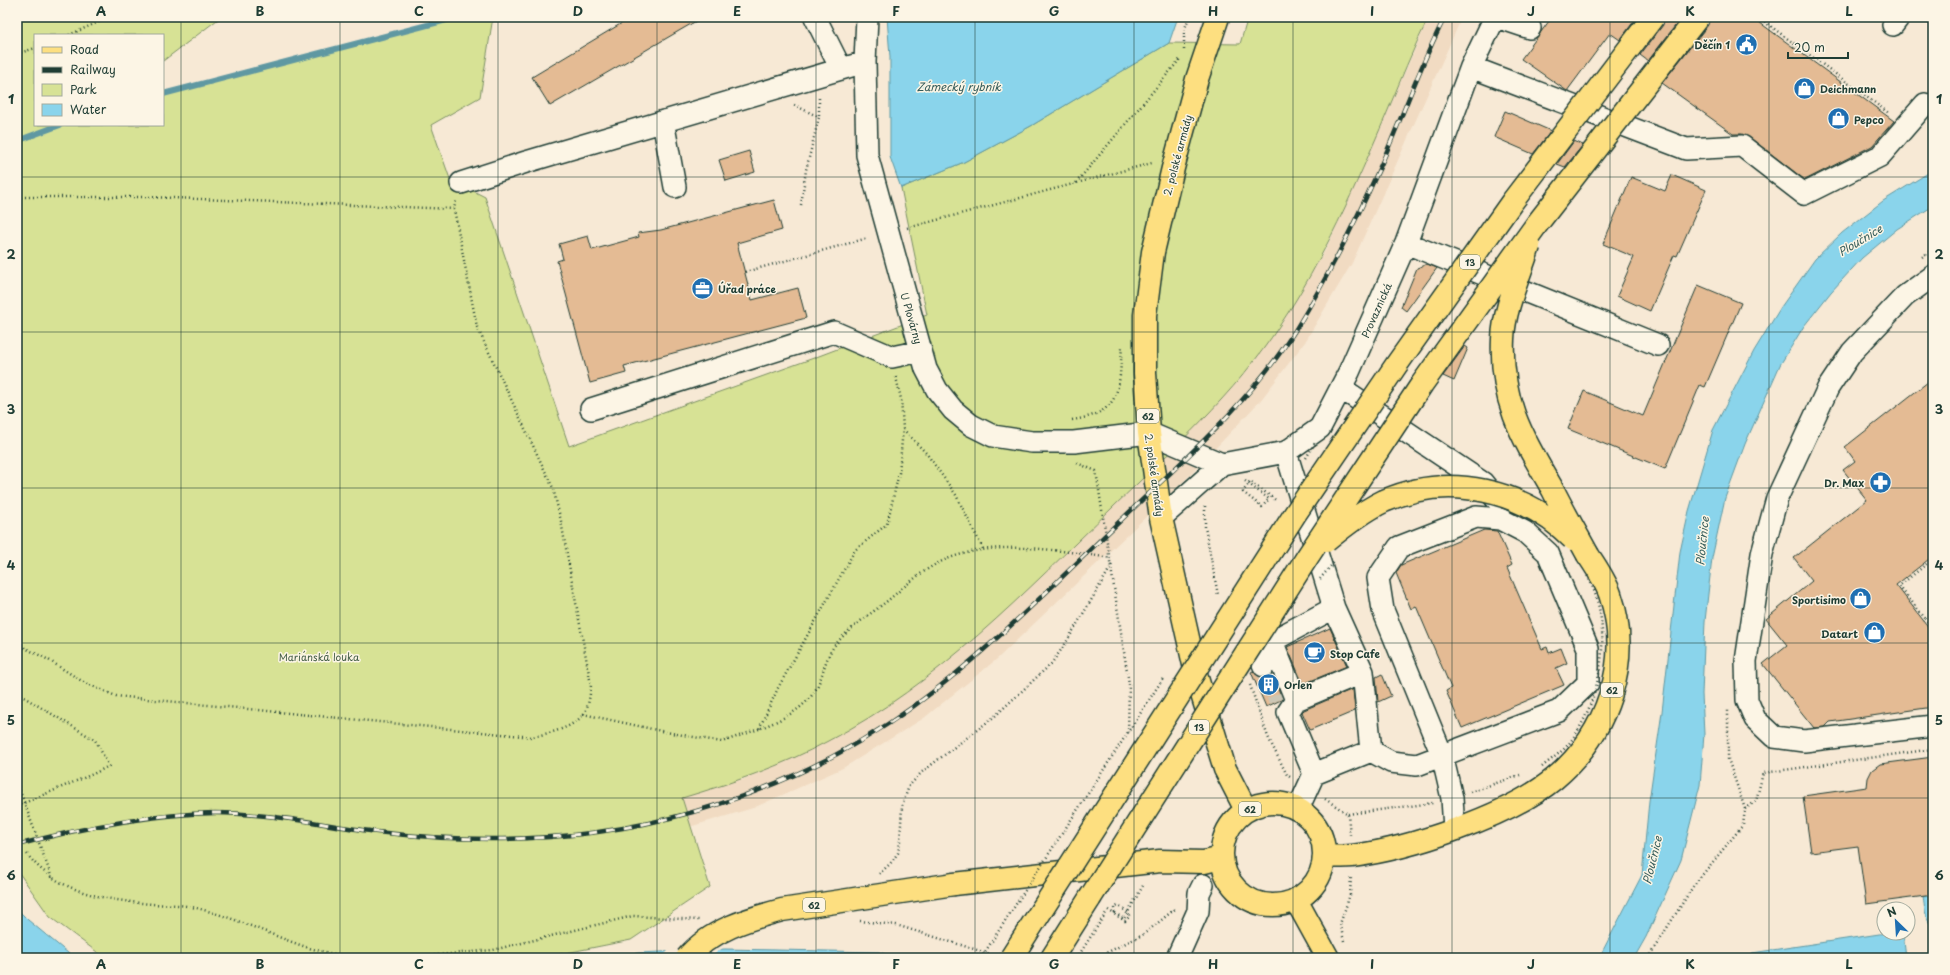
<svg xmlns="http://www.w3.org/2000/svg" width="1950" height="975" font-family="'Playpen Sans',sans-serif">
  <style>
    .built { fill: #f1dbc2 }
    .green { fill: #d7e295; stroke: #7b9064 }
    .water { fill: #8ad4eb; stroke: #5f98a2 }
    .pier { fill: #f7e9d5 }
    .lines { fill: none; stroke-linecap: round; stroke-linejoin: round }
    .stream { stroke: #5f98a2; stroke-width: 6 }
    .building { fill: #e4bb94; stroke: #1f3d34 }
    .minor-tunnel { stroke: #ccc7b5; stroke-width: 21; stroke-dasharray: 21 10; stroke-linecap: butt }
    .minor-casing { stroke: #1f3d34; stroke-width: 24 }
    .major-casing { stroke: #1f3d34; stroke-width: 25 }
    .path { stroke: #1f3d34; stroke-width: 2.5; stroke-dasharray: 1 3; stroke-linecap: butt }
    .minor { stroke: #fcf5e5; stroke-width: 21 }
    .major { stroke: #fddf80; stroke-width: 22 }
    .rail-casing { stroke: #1f3d34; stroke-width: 4.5 }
    .rail { stroke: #fcf5e5; stroke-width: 3; stroke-dasharray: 9; stroke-linecap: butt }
    .major-bridge-casing { stroke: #1f3d34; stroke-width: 25; stroke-linecap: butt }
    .path-bridge { stroke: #1f3d34; stroke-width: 2.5; stroke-dasharray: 1 3; stroke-linecap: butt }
    .major-bridge { stroke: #fddf80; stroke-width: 22 }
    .grid { fill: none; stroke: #1f3d34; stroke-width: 1; stroke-opacity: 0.55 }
    .labels { text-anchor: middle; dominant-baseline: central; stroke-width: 3; stroke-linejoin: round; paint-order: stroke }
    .shield { fill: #fcf5e5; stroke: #617469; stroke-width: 1 }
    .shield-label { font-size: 9px; font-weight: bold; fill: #1f3d34 }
    .poi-label { font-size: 10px; font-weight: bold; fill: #1f3d34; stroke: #fcf5e5; text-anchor: start }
    .street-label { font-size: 10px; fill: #1f3d34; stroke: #fcf5e5 }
    .park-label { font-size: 10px; fill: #445e47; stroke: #fcf5e5 }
    .water-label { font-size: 11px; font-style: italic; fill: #345b59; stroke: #fcf5e5 }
    .neatline { fill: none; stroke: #1f3d34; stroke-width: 1.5 }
    .grid-label { font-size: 13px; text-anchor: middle; font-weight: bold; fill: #1f3d34 }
  </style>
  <rect width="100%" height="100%" fill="#f7e9d5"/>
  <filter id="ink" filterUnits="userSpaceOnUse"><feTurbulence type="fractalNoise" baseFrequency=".025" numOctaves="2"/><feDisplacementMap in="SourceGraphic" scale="8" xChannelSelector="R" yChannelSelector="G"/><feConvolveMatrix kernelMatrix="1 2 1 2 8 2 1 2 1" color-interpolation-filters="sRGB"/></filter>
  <g filter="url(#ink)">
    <path class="built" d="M1429 17H1462L1352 263 1305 342 1260 401 1194 471 997 659 924 718 843 768 753 808 659 836 38 823 742 780 829 741 906 693 977 636 1172 450 1237 382 1280 326 1326 249 1367 159Z"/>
    <path class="green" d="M17 17H221L163 61V35H35V125H163V94L458 17H493L480 97 431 125 450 179 485 197 569 446 811 359 927 315 901 188 964 162 1031 126 1169 43 1240 44 1248 17H1429C1413 48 1400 82 1386 115 1355 187 1324 259 1280 325 1235 394 1172 450 1113 507 1025 592 938 684 828 741 782 766 732 783 682 798L710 887 631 940 541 958H105L50 917 17 870Z"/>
    <path class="water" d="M887 17H1178L1169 43 1031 126 964 162 901 188 890 157V57Z
      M1933 170V206L1897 229 1862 258 1831 292 1804 326 1780 365 1745 444 1725 498 1712 558 1705 621 1702 694 1704 734 1700 785 1681 860 1646 937 1634 958H1599L1642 875 1649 801 1662 712 1680 552 1689 511 1713 430 1754 351 1781 307 1815 259 1842 233 1883 201Z
      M1923 896H1929L1930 904 1933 902V927C1924 919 1925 908 1923 896Z
      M17 909 28 920 74 958H17Z
      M1886 933H1903L1906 958H1753L1752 953Z
      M725 949 879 952 896 958H597L639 953Z"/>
    <path class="pier" d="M724 947 709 958H661L669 950Z"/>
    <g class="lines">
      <path class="stream" d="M163 94 458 17
        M17 141 60 125"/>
    </g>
    <path class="building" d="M632 17H703L550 106 532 77Z
      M1552 17H1637L1620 40 1610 33 1567 91 1521 59Z
      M1665 17H1682L1648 61 1640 55 1663 25Z
      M1710 17H1752L1894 121 1872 146 1805 180 1749 137 1742 134H1733L1662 83 1708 25Z
      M1505 111 1551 131 1533 154 1494 137Z
      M1574 141 1583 145 1565 167 1557 164Z
      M749 151 755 172 726 181 719 160Z
      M1672 175 1706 190 1677 256 1674 255 1650 311 1617 296 1634 257 1603 244 1631 177 1665 191Z
      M774 200 782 230 737 243 752 300 798 288 806 318 624 366 626 373 590 383 557 261 563 259 559 244 588 236 592 250 639 237 638 233 661 230Z
      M1427 264 1437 268 1406 311 1401 307 1417 268Z
      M1698 285 1741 303 1705 387 1700 385 1665 469 1568 429 1584 391 1643 416Z
      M1465 346 1468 348 1454 381 1443 376Z
      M1933 378V556L1896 585 1933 633V707L1830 722 1825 727 1814 728 1763 664 1787 645 1766 619 1812 581 1794 558 1867 500 1843 470 1855 461 1845 447Z
      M1484 530 1497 531 1512 565 1507 568 1542 649 1547 647 1549 653 1561 648 1567 663 1556 668 1564 685 1462 728 1446 691 1451 688 1416 606 1411 609 1396 573 1401 565Z
      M1330 628 1347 666 1303 684 1287 647Z
      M1253 671 1257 675 1262 678 1268 677 1273 674 1282 699 1281 700 1266 707 1251 672Z
      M1382 674 1391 696 1378 702 1376 677Z
      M1353 689 1355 711 1310 730 1302 712 1304 710Z
      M1933 757V895L1866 904 1858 846 1811 852 1803 796 1867 787 1868 778 1872 770 1880 764Z"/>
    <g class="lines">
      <path class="minor-tunnel" d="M1264 666 1279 700"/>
      <defs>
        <path id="minor" d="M815 17 841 69
          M867 17 865 62 867 155 926 369 937 390 953 410 971 425 993 436 1032 442H1074L1149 433 1222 464 1286 452 1320 428 1349 372 1406 243 1471 67 1495 17
          M1497 17 1530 28
          M1893 25 1899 17
          M1471 67 1686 149 1742 146 1804 194 1880 156 1925 104
          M663 121 675 187
          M461 183 526 162 865 62
          M1406 243 1658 345
          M1933 276 1905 296 1852 352 1828 388 1777 498 1762 554 1746 661 1747 700 1755 719 1774 737 1804 741 1933 726
          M1341 388 1483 483 1496 499
          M591 409 834 332 892 357 921 351
          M1286 452 1334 608 1363 672 1371 751
          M1161 518 1222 464
          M1264 666 1258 652 1272 641
          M1296 700 1363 672
          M1371 751 1391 762 1417 765 1559 711 1588 683V648L1548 553 1525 532 1500 519 1476 517 1399 547 1378 578 1383 610 1442 755 1452 798 1454 829
          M1314 774 1288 712 1296 700 1272 641 1334 608
          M1298 809 1314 774 1371 751
          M1177 958 1198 911 1199 893 1203 885"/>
        <path id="major" d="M1218 17 1197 79 1173 168 1153 252 1145 315V373L1149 433 1161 518 1197 678 1225 769 1246 810
          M1222 854a51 51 0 1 1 102 0a51 51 0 1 1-102 0Z
          M1324 856C1333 856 1343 857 1352 856 1409 849 1509 816 1554 779 1607 735 1633 661 1610 594 1605 580 1596 567 1588 555
          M954 884 1160 861 1204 862 1221 858
          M1296 900 1328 958
          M1052 958 1090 898"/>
      </defs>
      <use href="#minor" class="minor-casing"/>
      <use href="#major" class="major-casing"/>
      <path class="path" d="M1758 17 1890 114
        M1925 17 1933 22
        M69 35 110 17
        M1184 50V31L1189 17
        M17 54 35 48
        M794 105 819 117
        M1076 183 1181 58
        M17 197H148L454 209 456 201
        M801 205 806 170 819 117V97
        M907 228 1152 163
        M1922 257 1933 249
        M745 272 868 238
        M896 377 901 399 903 429 899 473 887 524 855 550 778 688 759 729C782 719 805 710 817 687 824 673 825 658 835 645 849 628 869 615 886 602 903 588 920 572 940 562 992 538 1056 550 1111 558
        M1072 420C1123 413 1119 388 1122 345
        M903 429 927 454 956 495 984 551
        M1077 463 1096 471 1129 684 1128 734
        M1245 481 1269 499 1262 507 1243 492 1250 481 1277 501
        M1205 506V527L1218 595
        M1933 559 1899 586 1933 628
        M17 644 47 659 85 683 116 696 532 737C549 733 571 729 583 715 589 707 590 694 591 685L561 521 553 488 477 327 454 209
        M1250 685 1268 737 1287 775 1290 777
        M17 693 95 740 109 766 93 774
        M583 714 666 732 722 742 759 729
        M17 783 52 878
        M1470 792 1520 775
        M1325 799 1348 814 1350 835
        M1745 809 1756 801 1763 773 1933 749
        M1348 814 1433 803
        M27 854C57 893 106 900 152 904 165 905 179 904 192 907 232 916 270 935 309 948 324 952 339 955 354 958
        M879 874 890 864 898 853 900 841 902 806 909 786 922 772 994 717 1051 664 1064 646 1112 565
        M1115 913 1124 919 1144 884
        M860 921 896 925 990 954
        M1344 941 1340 924 1350 895 1351 876
        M406 958 493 950 633 916 699 920
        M1096 958 1144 934 1175 909
        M1648 958 1694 885 1743 825 1745 809 1728 759V710"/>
      <use href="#minor" class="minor"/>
      <use href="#major" class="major"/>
      <defs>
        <path id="rail" d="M17 845C81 828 148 814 215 813 269 813 324 825 377 832 435 839 492 841 550 837 679 828 809 782 914 706 988 652 1052 586 1118 523 1180 463 1250 403 1296 329 1328 277 1355 223 1380 167 1402 118 1420 65 1445 17"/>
      </defs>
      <use href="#rail" class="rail-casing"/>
      <use href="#rail" class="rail"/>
      <defs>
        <path id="major-bridge" d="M1529 246C1520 275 1504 308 1503 339 1500 402 1523 438 1553 490 1564 512 1576 533 1588 555
          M1326 541C1344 526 1363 511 1384 501 1449 472 1524 490 1573 539
          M1090 898 1308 556 1422 384 1537 224 1698 17
          M687 958C710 930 748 919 782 910L954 884
          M1011 958 1295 514 1397 364 1512 202 1653 17"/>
      </defs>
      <use href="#major-bridge" class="major-bridge-casing"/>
      <path class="path-bridge" d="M1306 458 1315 443
        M1320 579 1335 561
        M1542 767C1551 759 1564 751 1571 741 1603 697 1614 624 1587 575
        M17 806 93 774
        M1108 910 1125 921 1130 916 1129 913 1118 906 1114 908 1115 913
        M981 958 1164 677
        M1077 958 1106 913"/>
      <use href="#major-bridge" class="major-bridge"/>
    </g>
  </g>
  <path class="grid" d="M181 17V958M340 17V958M498 17V958M657 17V958M816 17V958M975 17V958M1134 17V958M1293 17V958M1452 17V958M1610 17V958M1769 17V958M17 177H1933M17 332H1933M17 488H1933M17 643H1933M17 798H1933"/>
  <defs>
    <symbol id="civic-disc" viewBox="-11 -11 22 22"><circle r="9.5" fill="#1f6fb2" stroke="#fcf5e5"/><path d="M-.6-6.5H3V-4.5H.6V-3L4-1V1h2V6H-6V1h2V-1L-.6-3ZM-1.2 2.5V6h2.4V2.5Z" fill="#fff"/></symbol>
    <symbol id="shop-disc" viewBox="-11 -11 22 22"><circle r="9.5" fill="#1f6fb2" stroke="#fcf5e5"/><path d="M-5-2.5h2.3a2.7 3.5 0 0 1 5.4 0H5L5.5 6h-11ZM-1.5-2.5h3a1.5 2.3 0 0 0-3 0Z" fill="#fff"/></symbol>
    <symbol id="office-disc" viewBox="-11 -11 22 22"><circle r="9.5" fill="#1f6fb2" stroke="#fcf5e5"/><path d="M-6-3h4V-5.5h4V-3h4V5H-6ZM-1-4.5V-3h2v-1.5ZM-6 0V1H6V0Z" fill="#fff"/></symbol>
    <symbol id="pharmacy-disc" viewBox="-11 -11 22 22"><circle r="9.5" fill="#1f6fb2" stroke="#fcf5e5"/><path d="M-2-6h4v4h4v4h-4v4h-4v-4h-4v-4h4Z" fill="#fff"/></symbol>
    <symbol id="cafe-disc" viewBox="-11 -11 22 22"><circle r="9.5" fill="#1f6fb2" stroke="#fcf5e5"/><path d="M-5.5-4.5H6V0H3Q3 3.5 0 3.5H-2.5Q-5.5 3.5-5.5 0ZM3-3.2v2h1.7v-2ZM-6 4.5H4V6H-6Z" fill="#fff"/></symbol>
    <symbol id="building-disc" viewBox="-11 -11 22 22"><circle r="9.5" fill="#1f6fb2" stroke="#fcf5e5"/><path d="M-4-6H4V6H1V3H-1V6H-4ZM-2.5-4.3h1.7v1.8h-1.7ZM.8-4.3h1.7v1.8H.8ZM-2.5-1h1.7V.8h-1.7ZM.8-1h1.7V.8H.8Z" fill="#fff"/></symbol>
  </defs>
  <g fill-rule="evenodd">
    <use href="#civic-disc" x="1734" y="32" width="25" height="25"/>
    <use href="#shop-disc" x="1792" y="76" width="25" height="25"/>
    <use href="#shop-disc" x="1826" y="106" width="25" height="25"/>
    <use href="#office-disc" x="690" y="276" width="25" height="25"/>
    <use href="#pharmacy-disc" x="1868" y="470" width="25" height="25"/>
    <use href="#shop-disc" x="1848" y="586" width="25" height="25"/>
    <use href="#shop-disc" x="1862" y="620" width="25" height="25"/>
    <use href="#cafe-disc" x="1302" y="640" width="25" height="25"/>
    <use href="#building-disc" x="1256" y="672" width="25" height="25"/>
  </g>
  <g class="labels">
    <g class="shield">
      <rect x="1460" y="255" width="20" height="14" rx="3"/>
      <rect x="1137" y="409" width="22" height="14" rx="3"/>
      <rect x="1601" y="683" width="22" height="14" rx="3"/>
      <rect x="1189" y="720" width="20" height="14" rx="3"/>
      <rect x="1239" y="802" width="22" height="14" rx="3"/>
      <rect x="803" y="898" width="22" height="14" rx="3"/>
    </g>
    <g class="shield-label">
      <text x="1470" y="262">13</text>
      <text x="1148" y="416">62</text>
      <text x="1612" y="690">62</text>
      <text x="1199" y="727">13</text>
      <text x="1250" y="809">62</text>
      <text x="814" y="905">62</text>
    </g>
    <g class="poi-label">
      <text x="1730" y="44" text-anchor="end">Děčín 1</text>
      <text x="1820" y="88">Deichmann</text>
      <text x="1854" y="119">Pepco</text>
      <text x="718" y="288">Úřad práce</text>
      <text x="1864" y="482" text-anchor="end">Dr. Max</text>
      <text x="1846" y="599" text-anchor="end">Sportisimo</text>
      <text x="1858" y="633" text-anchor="end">Datart</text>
      <text x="1330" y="653">Stop Cafe</text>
      <text x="1284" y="684">Orlen</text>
    </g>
    <g class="street-label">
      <text transform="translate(1177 155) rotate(-75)">2. polské armády</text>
      <text transform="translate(1376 310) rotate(-66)">Provaznická</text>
      <text transform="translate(912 318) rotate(74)">U Plovárny</text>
      <text transform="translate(1155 475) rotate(82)">2. polské armády</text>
    </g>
    <g class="park-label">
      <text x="319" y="656">Mariánská louka</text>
    </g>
    <g class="water-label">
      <text x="959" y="86">Zámecký rybník</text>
      <text transform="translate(1860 240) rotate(-31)">Ploučnice</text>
      <text transform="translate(1702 541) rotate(-84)">Ploučnice</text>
      <text transform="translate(1652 860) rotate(-76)">Ploučnice</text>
    </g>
  </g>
  <rect width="1950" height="975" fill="none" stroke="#fcf5e5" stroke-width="44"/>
  <rect x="34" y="34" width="130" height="92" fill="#fcf5e5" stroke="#a4ab9e"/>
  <rect x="42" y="47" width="20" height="6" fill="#fddf80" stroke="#a4ab9e"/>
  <text x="70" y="54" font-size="12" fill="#1f3d34">Road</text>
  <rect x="42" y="67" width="20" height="6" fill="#1f3d34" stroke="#a4ab9e"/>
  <text x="70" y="74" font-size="12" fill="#1f3d34">Railway</text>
  <rect x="42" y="84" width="20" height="12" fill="#d7e295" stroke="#a4ab9e"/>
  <text x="70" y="94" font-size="12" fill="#1f3d34">Park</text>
  <rect x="42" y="104" width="20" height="12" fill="#8ad4eb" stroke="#a4ab9e"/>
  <text x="70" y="114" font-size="12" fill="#1f3d34">Water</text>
  <g transform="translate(1896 921) rotate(335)"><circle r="19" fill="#fcf5e5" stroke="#a4ab9e"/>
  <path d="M0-3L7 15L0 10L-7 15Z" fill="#1f6fb2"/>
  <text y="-6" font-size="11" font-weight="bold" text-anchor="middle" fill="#1f3d34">N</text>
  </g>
  <path d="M1788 52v6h60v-6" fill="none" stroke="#1f3d34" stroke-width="2"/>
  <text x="1794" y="52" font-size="12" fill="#1f3d34" stroke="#fcf5e5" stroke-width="3" paint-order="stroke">20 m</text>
  <rect x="22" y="22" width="1906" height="931" class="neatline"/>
  <g class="grid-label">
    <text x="101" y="16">A</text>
    <text x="260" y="16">B</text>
    <text x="419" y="16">C</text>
    <text x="578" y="16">D</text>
    <text x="737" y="16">E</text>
    <text x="896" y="16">F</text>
    <text x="1054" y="16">G</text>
    <text x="1213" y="16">H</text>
    <text x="1372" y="16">I</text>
    <text x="1531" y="16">J</text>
    <text x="1690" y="16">K</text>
    <text x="1849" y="16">L</text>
    <text x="11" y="104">1</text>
    <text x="1939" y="104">1</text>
    <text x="11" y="259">2</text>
    <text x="1939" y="259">2</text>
    <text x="11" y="414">3</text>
    <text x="1939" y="414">3</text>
    <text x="11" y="570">4</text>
    <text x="1939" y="570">4</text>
    <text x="11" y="725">5</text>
    <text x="1939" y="725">5</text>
    <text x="11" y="880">6</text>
    <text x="1939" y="880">6</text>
    <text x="101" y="969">A</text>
    <text x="260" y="969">B</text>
    <text x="419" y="969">C</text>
    <text x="578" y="969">D</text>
    <text x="737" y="969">E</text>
    <text x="896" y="969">F</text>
    <text x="1054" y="969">G</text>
    <text x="1213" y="969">H</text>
    <text x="1372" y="969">I</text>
    <text x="1531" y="969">J</text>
    <text x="1690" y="969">K</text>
    <text x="1849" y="969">L</text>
  </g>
</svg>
